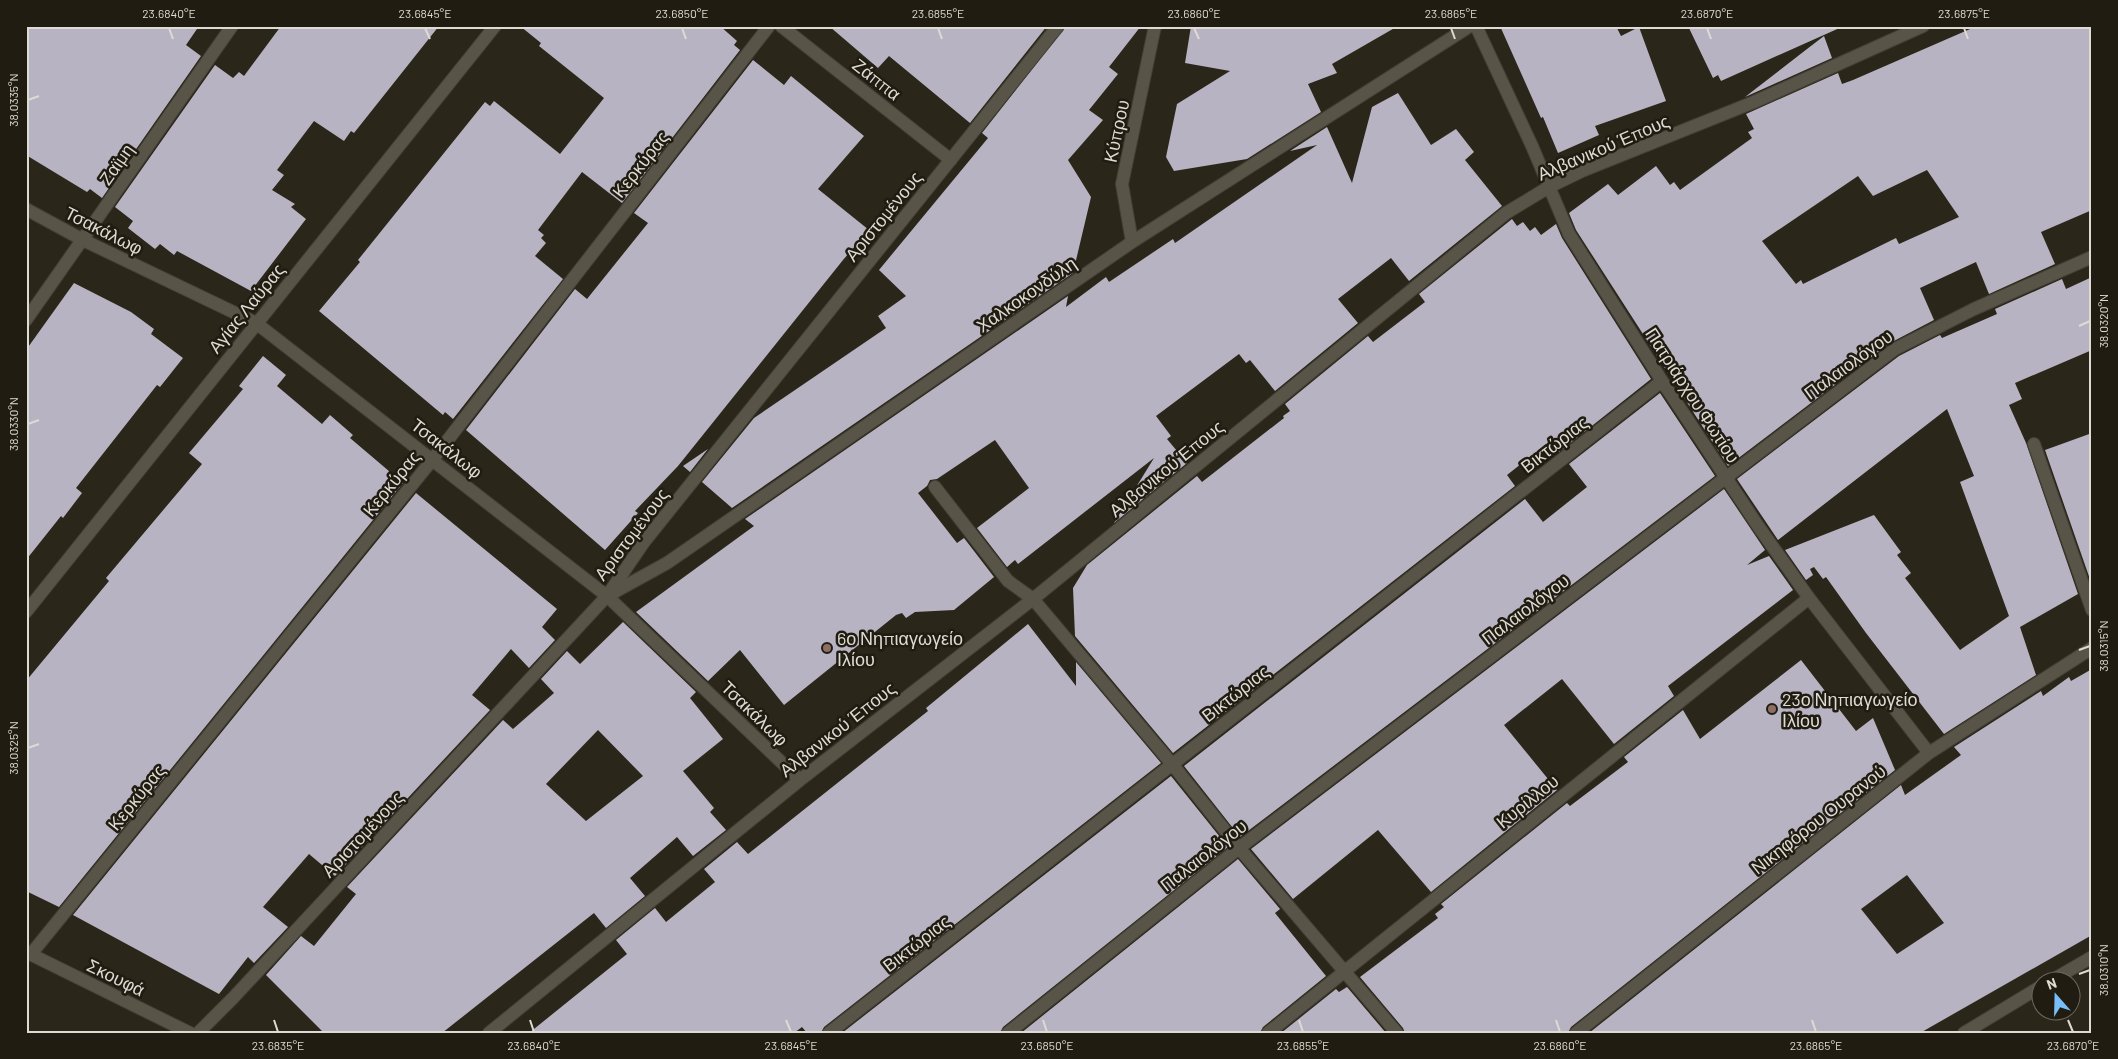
<svg xmlns="http://www.w3.org/2000/svg" width="2118" height="1059" font-family="Barlow,sans-serif">
  <style>
    .building { fill: #b8b3c2; fill-rule: evenodd }
    .lines { fill: none; stroke-linecap: round; stroke-linejoin: round }
    .minor-casing { stroke: #434036; stroke-width: 14 }
    .tertiary-casing { stroke: #434036; stroke-width: 14 }
    .minor { stroke: #595448; stroke-width: 12 }
    .tertiary { stroke: #595448; stroke-width: 12 }
    .ticks { fill: none; stroke: #dddbd3; stroke-width: 2 }
    .education-dot { fill: #8d6e63; stroke: #201c11; stroke-width: 2 }
    .labels { text-anchor: middle; dominant-baseline: central; stroke-width: 5; stroke-linejoin: round; paint-order: stroke }
    .street-label { font-size: 18px; fill: #dddbd3; stroke: #201c11 }
    .poi-label { font-size: 18px; fill: #dddbd3; stroke: #201c11; text-anchor: start }
    .neatline { fill: none; stroke: #dddbd3; stroke-width: 2 }
    .ticks-label { font-size: 12px; text-anchor: middle; fill: #dddbd3 }
  </style>
  <rect width="100%" height="100%" fill="#2a261a"/>
  <path class="building" d="M26 26H199L186 45 201 56 102 198 90 189 87 192 26 155Z
    M281 26H439L354 133 351 131 344 141 314 121 277 170 284 175 272 190 295 204 291 207 306 219 251 291 177 251 174 255 160 244 155 249 128 228 133 221 115 207 215 65 233 78 239 72 244 76Z
    M520 26H720L737 41 734 45 740 50 622 203 582 172 538 230 544 235 541 238 546 243 535 256 563 279 453 419 445 412 443 415 319 311 360 262 358 260 485 102 490 106 494 101 560 154 604 98 539 46 541 43Z
    M829 26H1047L970 123 889 56 878 68Z
    M1066 26H1141L1109 67 1118 74 1089 110 1103 120 1068 160 1091 197 1073 273 732 508 702 482 754 418 886 328 878 316 906 296 879 270 988 138 982 133Z
    M1191 26H1398L1332 64 1337 73 1308 84 1321 112 1247 159 1174 171 1166 157 1177 104 1230 71 1185 63Z
    M1500 26H1616L1621 36 1639 27 1666 101 1595 126 1599 135 1558 153 1543 117 1541 118Z
    M1688 26H1844L1721 81 1718 75 1713 78Z
    M1977 26H2092V210L2041 232 2055 264 1989 294 1976 262 1920 288 1934 320 1890 343 1728 466 1576 230 1569 213 1608 184 1618 195 1656 166 1670 185 1674 182 1680 190 1752 138 1748 132 1754 129 1746 114 1838 73 1842 84 1853 80ZM1927 170 1959 217 1899 244 1896 238 1803 284 1801 280 1796 284 1762 241 1858 176 1873 196Z
    M1824 36 1832 58 1745 97 1807 49Z
    M753 60 784 85 791 76 864 136 818 189 869 230 843 260 678 466 635 511 638 513 605 550 466 430 575 289 587 299 648 223 634 213Z
    M1398 93 1431 145 1456 129 1474 152 1465 160 1502 206 1409 281 1391 258 1338 299 1358 323 1275 391 1250 360 1246 363 1239 354 1156 416 1171 436 1167 439 1187 463 1114 523 1154 458 1018 564 1015 560 1007 567 977 528 1029 488 995 440 937 479 930 480 927 486 918 493 957 543 964 538 994 577 954 610 915 612 906 618 902 613 896 615 784 705 740 650 708 681 636 612 754 526 745 519 1068 296 1066 307 1106 277 1109 282 1173 239 1175 243 1317 145 1290 151 1327 127 1352 183 1372 107Z
    M1512 219 1517 226 1523 222 1530 231 1535 227 1541 235 1556 224 1562 238 1651 379 1559 452 1550 441 1507 475 1515 486 1173 753 1075 636 1073 588 1087 565 1197 476 1202 482 1284 418 1283 416 1290 411 1285 404 1368 336 1373 342 1425 302 1419 294Z
    M2092 277V350L2015 383 2022 399 2009 405 2026 443 2078 594 2020 627 2036 675 1944 734 1866 633 1826 577 1823 579 1814 567 1810 569 1813 575 1806 580 1785 550 1874 515 1901 552 1897 555 1911 573 1905 578 1960 650 2009 616 1960 482 1974 476 1947 409 1778 540 1737 479 1899 356 1940 335 1942 338 1997 314 1995 309 2062 279 2066 289Z
    M74 283 131 312 154 329 151 334 183 358 160 387 157 385 76 488 82 493 63 518 61 516 26 560V350Z
    M263 356 286 375 277 386 322 424 330 415 353 435 350 438 403 483 59 907 26 891V681L109 581 106 578 202 464 189 453 243 389 239 386Z
    M1660 393 1715 476 1240 837 1184 766 1525 499 1543 522 1587 487 1569 464Z
    M2092 433V585L2045 450Z
    M708 449 690 472 683 466Z
    M1724 489 1765 550 1747 565 1769 556 1793 590 1668 686 1674 696 1614 744 1562 679 1504 725 1557 790 1431 892 1378 830 1293 899 1251 849Z
    M416 493 557 609 542 627 555 640 529 668 511 649 472 695 490 710 335 876 309 854 263 907 288 927 254 963 248 957 219 994 73 915Z
    M623 622 696 692 690 698 723 739 683 771 714 808 710 812 726 830 693 856 677 837 630 878 645 896 606 928 594 913 442 1033H324L266 975 301 936 314 946 356 894 347 887 503 720 513 729 554 693 541 679 567 651 580 664ZM598 730 643 776 586 821 546 784Z
    M1028 624 1076 686V662L1161 763 824 1027 821 1033H807L802 1027 794 1033H529L627 954 616 940 655 908 666 922 715 882 704 869 737 842 748 854 928 711 926 708Z
    M1801 660 1856 731 1873 718 1895 770 1571 1027 1568 1033H1405L1403 1028 1360 977 1438 918 1435 914 1444 907 1441 904 1567 803 1570 806 1628 762 1624 757 1683 710 1700 739Z
    M2092 669V935L1920 1033H1589L1901 785 1905 795 1961 755 1954 747 2041 691 2043 696 2069 677 2071 681ZM1907 875 1944 923 1897 954 1861 909Z
    M1171 776 1228 847 1003 1027 1000 1033H842Z
    M1238 859 1280 909 1275 913 1326 976 1263 1027 1260 1033H1021Z
    M1347 987 1386 1033H1281L1336 989 1339 992Z"/>
  <g class="lines">
    <defs>
      <path id="minor" d="M781 26 951 160
        M1476 26 1532 146 1569 234 1662 381 1758 526 1809 598 1929 753
        M26 209 83 240 256 323 607 596 800 780
        M1132 242 1122 184 1155 26
        M26 320 232 26
        M2034 444 2092 610
        M935 487 1008 581 1033 599 1172 764 1239 848 1397 1033
        M609 595 667 563 1132 242 1470 26
        M26 612 495 26
        M31 954 433 459 769 26
        M2049 982 2092 957
        M198 1033 233 998 607 596 644 542 1058 26
        M489 1033 800 780 1033 599 1506 213 1549 187 1582 171 1754 102 1923 26
        M829 1033 1662 381
        M1008 1033 1239 848 1895 349 1974 309 2092 257
        M1268 1033 1809 598
        M1576 1033 1929 753 2092 648
        M1964 1033 2040 987"/>
      <path id="tertiary" d="M26 952 190 1033"/>
    </defs>
    <use href="#minor" class="minor-casing"/>
    <use href="#tertiary" class="tertiary-casing"/>
    <use href="#minor" class="minor"/>
    <use href="#tertiary" class="tertiary"/>
  </g>
  <path class="ticks" d="M169 28 173 39M425 28 430 39M682 28 686 39M938 28 942 39M1194 28 1199 39M1451 28 1455 39M1707 28 1711 39M1964 28 1968 39M28 100 39 96M2079 326 2090 321M28 424 39 420M2079 650 2090 646M28 748 39 744M2079 974 2090 970M274 1020 278 1032M530 1020 534 1032M786 1020 791 1032M1043 1020 1047 1032M1299 1020 1303 1032M1556 1020 1560 1032M1812 1020 1816 1032M2068 1020 2073 1032"/>
  <g class="education-dot">
    <circle cx="827" cy="648" r="5"/>
    <circle cx="1772" cy="709" r="5"/>
  </g>
  <g class="labels">
    <g class="street-label">
      <text transform="translate(877 79) rotate(38)">Ζάππα</text>
      <text transform="translate(1116 131) rotate(-78)">Κύπρου</text>
      <text transform="translate(1603 147) rotate(-23)">Αλβανικού Έπους</text>
      <text transform="translate(116 164) rotate(-55)">Ζαϊμη</text>
      <text transform="translate(640 164) rotate(-52)">Κερκύρας</text>
      <text transform="translate(883 216) rotate(-51)">Αριστομένους</text>
      <text transform="translate(104 230) rotate(27)">Τσακάλωφ</text>
      <text transform="translate(1026 294) rotate(-35)">Χαλκοκονδύλη</text>
      <text transform="translate(246 308) rotate(-51)">Αγίας Λαύρας</text>
      <text transform="translate(1848 364) rotate(-36)">Παλαιολόγου</text>
      <text transform="translate(1693 395) rotate(57)">Πατριάρχου Φωτίου</text>
      <text transform="translate(1554 444) rotate(-38)">Βικτώριας</text>
      <text transform="translate(447 448) rotate(38)">Τσακάλωφ</text>
      <text transform="translate(1166 468) rotate(-39)">Αλβανικού Έπους</text>
      <text transform="translate(391 483) rotate(-51)">Κερκύρας</text>
      <text transform="translate(631 534) rotate(-53)">Αριστομένους</text>
      <text transform="translate(1525 609) rotate(-37)">Παλαιολόγου</text>
      <text transform="translate(1235 693) rotate(-38)">Βικτώριας</text>
      <text transform="translate(755 713) rotate(44)">Τσακάλωφ</text>
      <text transform="translate(837 729) rotate(-38)">Αλβανικού Έπους</text>
      <text transform="translate(136 797) rotate(-51)">Κερκύρας</text>
      <text transform="translate(1527 801) rotate(-39)">Κυρίλλου</text>
      <text transform="translate(1818 819) rotate(-38)">Νικηφόρου Ουρανού</text>
      <text transform="translate(362 834) rotate(-47)">Αριστομένους</text>
      <text transform="translate(1203 855) rotate(-38)">Παλαιολόγου</text>
      <text transform="translate(916 943) rotate(-38)">Βικτώριας</text>
      <text transform="translate(116 977) rotate(26)">Σκουφά</text>
    </g>
    <g class="poi-label">
      <text x="837" y="638">6ο Νηπιαγωγείο<tspan x="837" dy="21">Ιλίου</tspan></text>
      <text x="1782" y="699">23ο Νηπιαγωγείο<tspan x="1782" dy="21">Ιλίου</tspan></text>
    </g>
  </g>
  <rect width="2118" height="1059" fill="none" stroke="#201c11" stroke-width="55"/>
  <g transform="translate(2056 996) rotate(340)"><circle r="24" fill="#201c11" stroke="#6c685f"/>
  <path d="M0-4L9 19L0 12L-9 19Z" fill="#78bff7"/>
  <text y="-8" font-size="14" font-weight="bold" text-anchor="middle" fill="#dddbd3">N</text>
  </g>
  <rect x="28" y="28" width="2062" height="1004" class="neatline"/>
  <g class="ticks-label">
    <text x="169" y="18">23.6840°E</text>
    <text x="425" y="18">23.6845°E</text>
    <text x="682" y="18">23.6850°E</text>
    <text x="938" y="18">23.6855°E</text>
    <text x="1194" y="18">23.6860°E</text>
    <text x="1451" y="18">23.6865°E</text>
    <text x="1707" y="18">23.6870°E</text>
    <text x="1964" y="18">23.6875°E</text>
    <text transform="translate(14 100) rotate(-90)" y="4">38.0335°N</text>
    <text transform="translate(2104 321) rotate(-90)" y="4">38.0320°N</text>
    <text transform="translate(14 424) rotate(-90)" y="4">38.0330°N</text>
    <text transform="translate(2104 646) rotate(-90)" y="4">38.0315°N</text>
    <text transform="translate(14 748) rotate(-90)" y="4">38.0325°N</text>
    <text transform="translate(2104 970) rotate(-90)" y="4">38.0310°N</text>
    <text x="278" y="1050">23.6835°E</text>
    <text x="534" y="1050">23.6840°E</text>
    <text x="791" y="1050">23.6845°E</text>
    <text x="1047" y="1050">23.6850°E</text>
    <text x="1303" y="1050">23.6855°E</text>
    <text x="1560" y="1050">23.6860°E</text>
    <text x="1816" y="1050">23.6865°E</text>
    <text x="2073" y="1050">23.6870°E</text>
  </g>
</svg>
